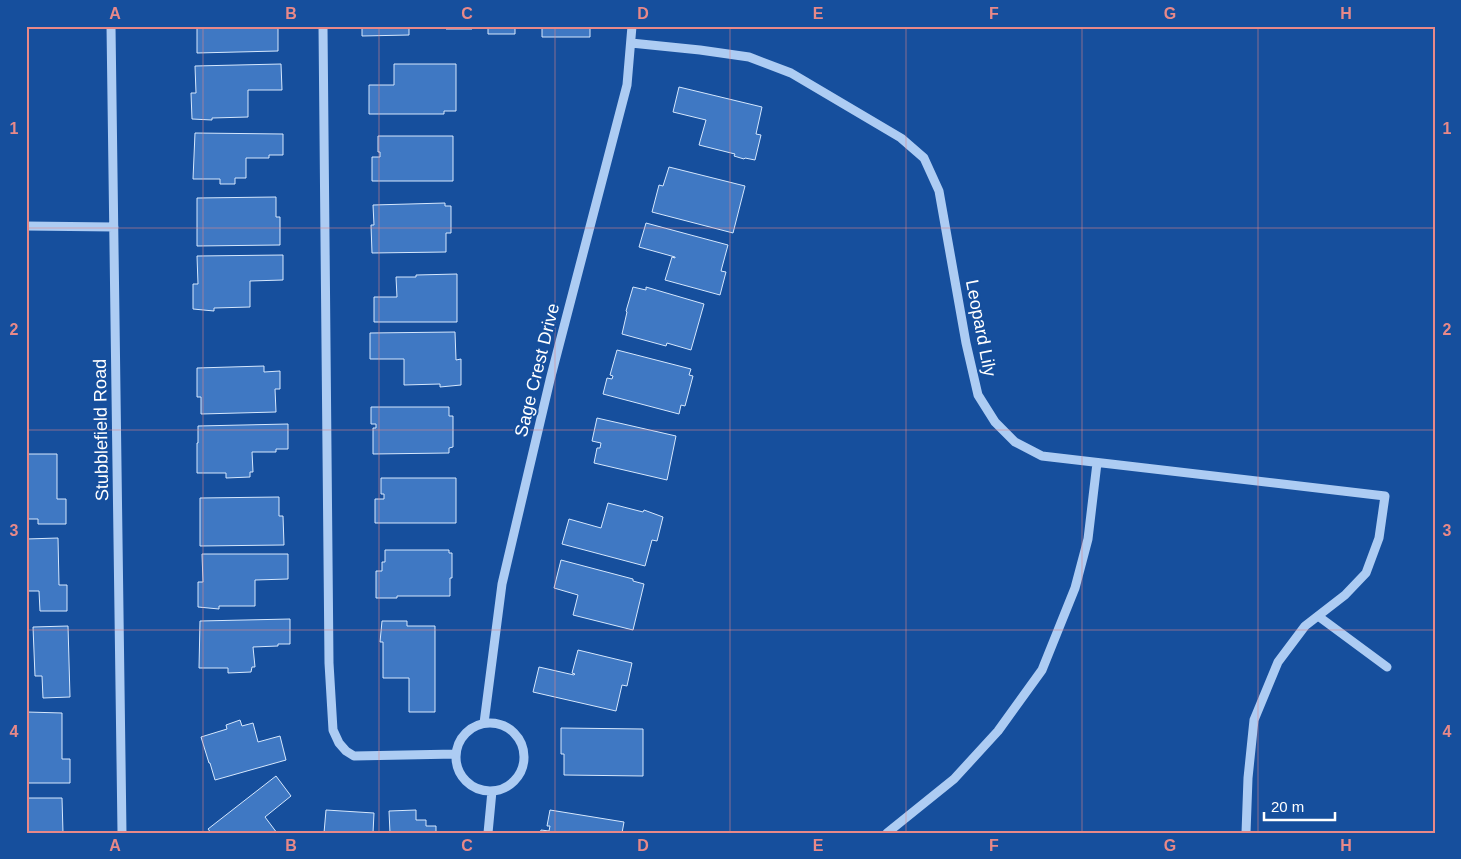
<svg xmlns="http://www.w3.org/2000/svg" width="1461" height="859" font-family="Helvetica,sans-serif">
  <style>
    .building { fill: #3f78c3; stroke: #d5e7fd }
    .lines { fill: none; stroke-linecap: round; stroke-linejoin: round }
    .minor { stroke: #adccf3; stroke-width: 9 }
    .grid { fill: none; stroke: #e88989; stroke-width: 1; stroke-opacity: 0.55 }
    .labels { text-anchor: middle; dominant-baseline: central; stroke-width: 4; stroke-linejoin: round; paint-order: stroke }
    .street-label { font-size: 18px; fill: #fff; stroke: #164f9d }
    .neatline { fill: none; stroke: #e88989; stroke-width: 2 }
    .grid-label { font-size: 16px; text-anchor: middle; font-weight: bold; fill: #e88989 }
  </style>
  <rect width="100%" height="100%" fill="#164f9d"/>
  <path class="building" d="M197 26 278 27V51L197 53Z
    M362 26H409V35L362 36Z
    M446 26H472V29H446Z
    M486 26H534V28H515V34H488V28H486Z
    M542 26H590V37H542Z
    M281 64 282 90H248V117L212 118V120L192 119 191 93H196L195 66Z
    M394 64H456V111H444V114H369V85H394Z
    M679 87 762 107 756 134 761 135 755 160 745 158 744 159 734 156 735 154 699 145 706 120 673 112Z
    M195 133 283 134V155H269V158H246V178H235V184H220V179H193Z
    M378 136H453V181H372V157H380V152H378Z
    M669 167 745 186 733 233 652 212 659 185 663 186Z
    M276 197V217H280V245L197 246V198Z
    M445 203V206H451V233H446V252L372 253 371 225H374L373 205Z
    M646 223 728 245 721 271 726 272 720 295 665 280 672 257 675 258V257L639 247Z
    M283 255V280L250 281V307L214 308V311L193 309V284H198L197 256Z
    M457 274V322H374V297H397L396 277H416V275Z
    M633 287 646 290V287L704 304 691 350 667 343 666 346 622 334 627 312 626 311Z
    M455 332 456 360 461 359V385L440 387V384L404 385V359H370V333Z
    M617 350 691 369 689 375 693 376 685 406 681 405 679 414 603 394 607 378 612 379 613 376 610 375Z
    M264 366V372L280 371V389H275L276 412 201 414V397H197V368Z
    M371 407H449V416H453V447L449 448V453L373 454V428H376V424H371Z
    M597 418 676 436 667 480 594 463 597 448H600L601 443 592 441Z
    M288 424V449H276V452H252L253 472H250V477L226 478V473H197V443H198V426Z
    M26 454H57V499H66V524H38V519H26Z
    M381 478H456V523H375V499H384V494H381Z
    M279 497V516H283L284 545 200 546V498Z
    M608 503 643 512 644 510 663 517 657 541 652 540 645 566 562 544 569 519 601 528Z
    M58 538 59 585H67V611H40L39 591H26V539Z
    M385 550H449V553H452V578H450V596H397V598H376V571H382V562H385Z
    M202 554H288V579L255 580V606H219V609L198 607V582H203Z
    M561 560 633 579V581L644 584 633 630 573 615 578 595 554 588Z
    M290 619V644H278V646L253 647 255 667H252L251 672 228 673V668H199L200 621Z
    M382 621H407V626H435V712H409V678H383V642H380Z
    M68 626 70 697 43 698 42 676H35L33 627Z
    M578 650 632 663 627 686 622 685 616 711 533 692 539 667 574 675 575 674 572 673Z
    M27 712 62 713V759H70V783H27Z
    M240 720 242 726 253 723 258 742 280 736 286 760 215 780 210 763H209L201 737 227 729 226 725Z
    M561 728 643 729V776L564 775V754H561Z
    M276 776 291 796 265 817 277 833H211L208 829Z
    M27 798H62L63 833H27Z
    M326 810 374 813 373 833H324Z
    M416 810V820H426V826H436V833H390L389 811Z
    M550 810 624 822 622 833H540L541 830 549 831 550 826H547Z"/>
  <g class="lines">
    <path class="minor" d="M111 26 122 833
      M323 26 329 663 333 730 339 743 346 751 354 756 456 754
      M631 43 700 50 749 57 791 73 901 138 924 158 939 191 966 343 978 395 995 422 1015 442 1042 456 1385 496 1379 538 1366 573 1345 595 1305 626 1278 662 1254 720 1248 778 1246 833
      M26 226 114 227
      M1318 616 1387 667
      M484 723 502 584 550 380 627 85 632 26
      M456 757a34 34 0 1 1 68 0a34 34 0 1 1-68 0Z
      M488 833 492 791
      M887 833 954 779 998 731 1042 670 1075 588 1088 539 1097 463"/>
  </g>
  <path class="grid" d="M203 26V833M379 26V833M555 26V833M730 26V833M906 26V833M1082 26V833M1258 26V833M26 228H1435M26 430H1435M26 630H1435"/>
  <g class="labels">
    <g class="street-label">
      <text transform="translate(981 328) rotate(79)">Leopard Lily</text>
      <text transform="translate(537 370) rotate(-76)">Sage Crest Drive</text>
      <text transform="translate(101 430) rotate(-91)">Stubblefield Road</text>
    </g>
  </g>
  <rect width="1461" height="859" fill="none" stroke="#164f9d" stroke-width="55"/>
  <path d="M1264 812v8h71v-8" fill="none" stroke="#ffffff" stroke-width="2.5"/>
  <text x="1271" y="812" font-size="15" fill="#ffffff" stroke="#164f9d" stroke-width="4" paint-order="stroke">20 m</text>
  <rect x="28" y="28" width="1406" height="804" class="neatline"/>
  <g class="grid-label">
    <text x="115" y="19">A</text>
    <text x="291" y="19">B</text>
    <text x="467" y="19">C</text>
    <text x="643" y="19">D</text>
    <text x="818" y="19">E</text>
    <text x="994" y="19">F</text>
    <text x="1170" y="19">G</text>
    <text x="1346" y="19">H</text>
    <text x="14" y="134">1</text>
    <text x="1447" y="134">1</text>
    <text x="14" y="335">2</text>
    <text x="1447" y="335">2</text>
    <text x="14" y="536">3</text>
    <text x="1447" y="536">3</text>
    <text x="14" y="737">4</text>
    <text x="1447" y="737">4</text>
    <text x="115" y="851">A</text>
    <text x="291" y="851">B</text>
    <text x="467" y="851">C</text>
    <text x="643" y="851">D</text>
    <text x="818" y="851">E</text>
    <text x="994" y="851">F</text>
    <text x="1170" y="851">G</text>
    <text x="1346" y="851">H</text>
  </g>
</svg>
